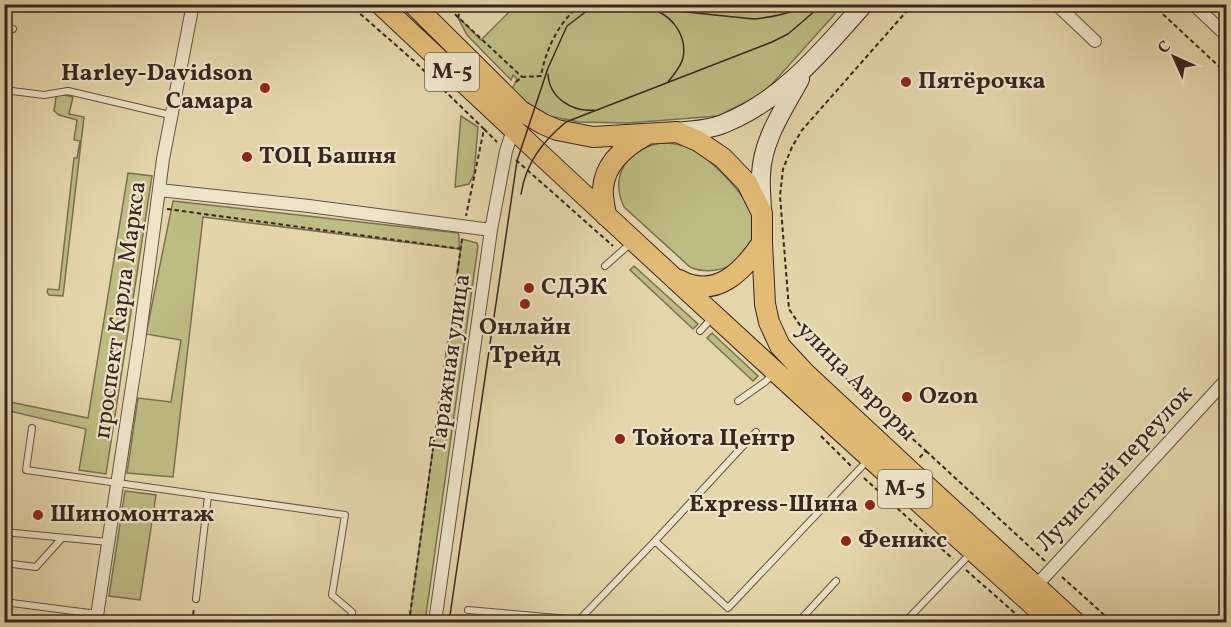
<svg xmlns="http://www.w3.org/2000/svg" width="1231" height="627" font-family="Vollkorn,serif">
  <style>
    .green { fill: #bcbc83; stroke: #7a7150; stroke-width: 1.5 }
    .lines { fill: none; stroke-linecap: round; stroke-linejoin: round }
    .service-casing { stroke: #645241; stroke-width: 8 }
    .minor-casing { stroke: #645241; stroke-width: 14 }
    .secondary-casing { stroke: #39261e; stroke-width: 20 }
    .primary-casing { stroke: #39261e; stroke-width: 22 }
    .path { stroke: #39261e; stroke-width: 2; stroke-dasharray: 4.5 3; stroke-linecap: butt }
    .service { stroke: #ede4c8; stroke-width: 6 }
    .minor { stroke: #ede4c8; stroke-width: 12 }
    .secondary { stroke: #ede4c8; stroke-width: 18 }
    .primary { stroke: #e2bb75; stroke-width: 20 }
    .tram { stroke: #39261e; stroke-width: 1.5 }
    .poi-dot { fill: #8f2418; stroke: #ede4c8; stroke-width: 2 }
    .labels { text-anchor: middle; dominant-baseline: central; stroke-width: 4.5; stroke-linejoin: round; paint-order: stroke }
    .shield { fill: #ede4c8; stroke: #6f5f51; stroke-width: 1.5 }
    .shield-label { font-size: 22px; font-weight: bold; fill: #39261e }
    .poi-label { font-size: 24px; font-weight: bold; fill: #39261e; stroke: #ede4c8; text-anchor: start }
    .street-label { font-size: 24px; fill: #39261e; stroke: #ede4c8 }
  </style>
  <rect width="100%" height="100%" fill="#e4d6aa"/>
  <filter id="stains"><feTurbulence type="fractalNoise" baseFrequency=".00333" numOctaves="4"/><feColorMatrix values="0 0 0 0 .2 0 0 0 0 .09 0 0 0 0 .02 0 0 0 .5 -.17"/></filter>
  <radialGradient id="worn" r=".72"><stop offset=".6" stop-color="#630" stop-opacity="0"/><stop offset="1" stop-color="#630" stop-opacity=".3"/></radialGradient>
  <path class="green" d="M502 5H843L764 93 718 116 628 123 579 122 549 116 528 104 511 91 517 79 513 75 511 80 467 35 457 16 481 40 509 12Z
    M60 94 73 97 69 114 84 117 63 296 49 295 47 292 48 289 59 290 74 158H77L80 141 74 140 77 120 59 115 54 111 56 97Z
    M461 116 478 127 474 174 469 184 455 187Z
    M660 143C672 143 682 144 692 149 712 160 748 196 753 218 760 254 723 281 690 267L624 207C609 174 628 150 660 143Z
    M128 173 152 176 106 474 79 470 86 429 5 410V401L88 418Z
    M173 201 458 233 459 235V249L203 217 173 477 127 473 138 398 171 402 181 340 146 334Z
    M462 239 477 243 478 246 425 622H409Z
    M634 266 698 324 693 329 630 270Z
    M712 333 758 376 753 381 707 338Z
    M125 491 156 495 140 600 109 596Z"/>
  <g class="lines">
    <defs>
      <path id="service" d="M4 28 13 29
        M4 90 44 95 68 91 170 115
        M605 266 631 243
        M700 331 713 317
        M738 401 765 382 773 374
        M32 428 26 470 345 515 332 595 352 612V622
        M756 432 655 541 728 608 867 461
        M4 532 108 542
        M4 563 36 567 62 538
        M196 599 208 496
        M4 602 97 614
        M468 610 579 620 655 541
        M501 622 502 613
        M807 622 802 618 836 581
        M905 622 970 554"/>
      <path id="minor" d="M1056 4 1095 41
        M1193 4 1226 35
        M159 190 309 206 491 230
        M1035 587 1226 380
        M96 622 139 341 163 159 193 4
        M435 622 491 230 506 151 515 124"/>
      <path id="secondary" d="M677 132C693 130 709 130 723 124 782 101 823 50 864 4
        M762 213C762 200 760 187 761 175 762 140 784 109 800 79"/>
      <path id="primary" d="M380 4C602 213 825 419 1052 622
        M413 4 521 111 543 124 557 130 593 137 677 132 698 141 723 158 747 183 762 213V243L765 304 769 322 780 346 805 373 908 469 1075 622
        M606 216C605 207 602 197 603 188 605 163 626 146 646 135
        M679 280C716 300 743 271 762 243"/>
    </defs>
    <use href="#service" class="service-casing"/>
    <use href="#minor" class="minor-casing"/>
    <use href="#secondary" class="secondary-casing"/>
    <use href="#primary" class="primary-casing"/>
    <path class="path" d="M349 4 414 61 484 129 466 216
      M444 4 522 77
      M913 4 802 130 792 147 783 169 780 196 789 309 820 355 926 451 918 459
      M1152 4 1226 73
      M458 18 461 6 459 4
      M516 82 522 77 541 76C546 48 559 22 581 4
      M484 129 497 142
      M516 160 613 246
      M167 209 462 249
      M821 436 851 466
      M926 451 1045 561
      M864 478 953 559
      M966 570 1025 622
      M1062 577 1112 622
      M192 622 194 608
      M409 622 462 239"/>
    <use href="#service" class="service"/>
    <use href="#minor" class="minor"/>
    <use href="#secondary" class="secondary"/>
    <use href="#primary" class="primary"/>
    <path class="tram" d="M657 11C675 19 687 38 683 58 681 67 673 75 668 82
      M548 74C549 97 571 112 594 110
      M521 194C526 163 542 142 566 122L772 42 788 34 823 4
      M449 622 517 161 548 68 567 26 592 7 600 5H618L754 19C772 17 791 14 807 4"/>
  </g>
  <g class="poi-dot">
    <circle cx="906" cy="82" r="6"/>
    <circle cx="265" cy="88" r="6"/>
    <circle cx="247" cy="157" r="6"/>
    <circle cx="529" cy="288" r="6"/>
    <circle cx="525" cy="304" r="6"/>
    <circle cx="907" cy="397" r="6"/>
    <circle cx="620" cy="439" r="6"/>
    <circle cx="870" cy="505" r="6"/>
    <circle cx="38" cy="515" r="6"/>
    <circle cx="846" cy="541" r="6"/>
  </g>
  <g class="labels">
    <g class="shield">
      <rect x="425" y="53" width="54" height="38" rx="4.5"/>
      <rect x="878" y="470" width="54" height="38" rx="4.5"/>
    </g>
    <g class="shield-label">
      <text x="452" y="72">М-5</text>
      <text x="905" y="489">М-5</text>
    </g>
    <g class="poi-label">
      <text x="253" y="74" text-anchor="end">Harley-Davidson<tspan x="253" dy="28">Самара</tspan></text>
      <text x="918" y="82">Пятёрочка</text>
      <text x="259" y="157">ТОЦ Башня</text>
      <text x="541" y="288">СДЭК</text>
      <text x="525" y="328" text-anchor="middle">Онлайн<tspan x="525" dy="28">Трейд</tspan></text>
      <text x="919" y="397">Ozon</text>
      <text x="632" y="439">Тойота Центр</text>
      <text x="858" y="505" text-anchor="end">Express-Шина</text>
      <text x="50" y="515">Шиномонтаж</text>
      <text x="858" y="541">Феникс</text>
    </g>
    <g class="street-label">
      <text transform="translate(121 310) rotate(-82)">проспект Карла Маркса</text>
      <text transform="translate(451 362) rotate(-82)">Гаражная улица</text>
      <text transform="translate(856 382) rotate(45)">улица Авроры</text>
      <text transform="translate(1115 469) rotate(-47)">Лучистый переулок</text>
    </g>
  </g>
  <rect width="1231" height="627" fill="none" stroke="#e4d6aa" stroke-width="24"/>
  <rect x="6" y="6" width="1219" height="615" fill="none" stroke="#39261e" stroke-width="3"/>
  <rect x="12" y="12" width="1207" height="603" fill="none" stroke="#39261e" stroke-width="1.5"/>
  <g transform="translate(1174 57) rotate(315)" stroke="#ede4c8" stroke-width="4.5" paint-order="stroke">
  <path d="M0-4.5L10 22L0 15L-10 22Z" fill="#39261e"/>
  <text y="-9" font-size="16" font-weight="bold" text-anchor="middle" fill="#39261e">С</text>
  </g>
  <rect width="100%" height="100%" filter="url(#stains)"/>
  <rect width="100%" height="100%" fill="url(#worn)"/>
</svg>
